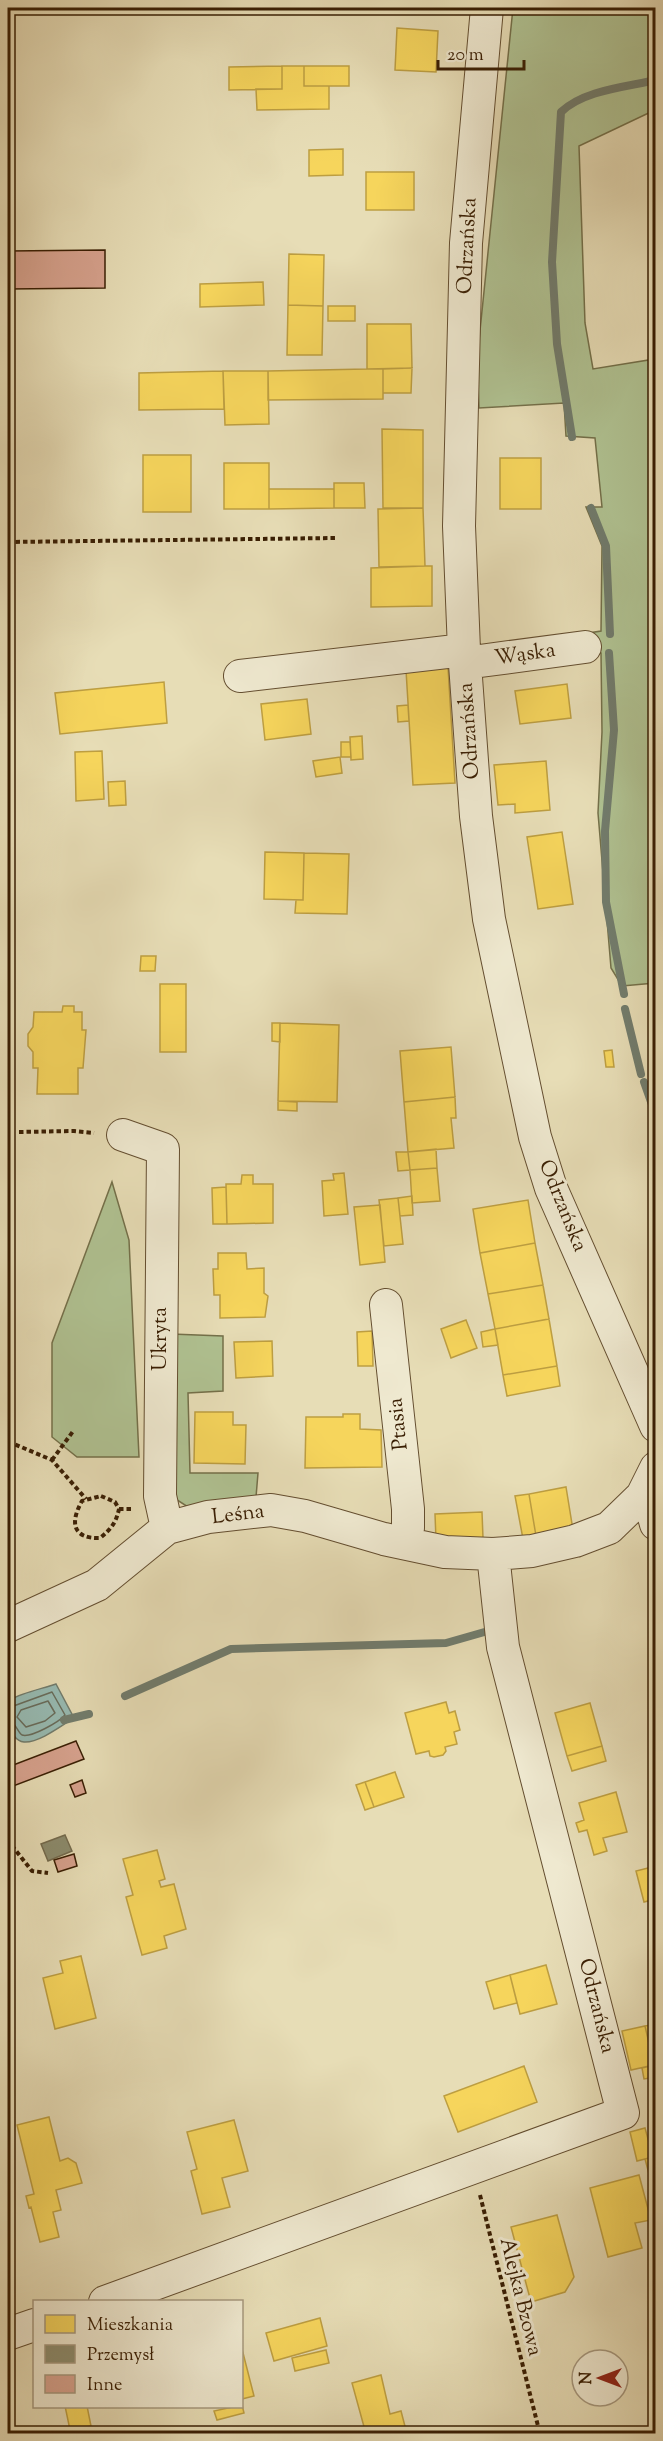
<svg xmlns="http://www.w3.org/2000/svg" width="663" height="2441" font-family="'Sorts Mill Goudy',serif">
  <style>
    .green { fill: #b0c292; stroke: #74704a; stroke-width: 1.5 }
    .water { fill: #97bbb3; stroke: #717c6d; stroke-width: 1.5 }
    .homes { fill: #f6d55c; stroke: #bd9e41; stroke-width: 1.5 }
    .industry { fill: #8c8c6e; stroke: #736b4e; stroke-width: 1.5 }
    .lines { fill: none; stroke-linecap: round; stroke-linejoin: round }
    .shore { stroke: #686c5b; stroke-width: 1.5 }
    .stream { stroke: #717c6d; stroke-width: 8 }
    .building { fill: #d7a28e; stroke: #391e03; stroke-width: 1.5 }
    .minor-casing { stroke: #644e30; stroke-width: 34 }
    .path { stroke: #391e03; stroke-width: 4; stroke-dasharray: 4.5 3; stroke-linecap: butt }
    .minor { stroke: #efe9d0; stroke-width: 32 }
    .labels { text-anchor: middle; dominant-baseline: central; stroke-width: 6; stroke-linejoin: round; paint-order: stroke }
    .street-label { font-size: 21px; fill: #391e03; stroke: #efe9d0 }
  </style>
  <rect width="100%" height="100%" fill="#e7ddb6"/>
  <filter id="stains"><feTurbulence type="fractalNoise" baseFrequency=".00333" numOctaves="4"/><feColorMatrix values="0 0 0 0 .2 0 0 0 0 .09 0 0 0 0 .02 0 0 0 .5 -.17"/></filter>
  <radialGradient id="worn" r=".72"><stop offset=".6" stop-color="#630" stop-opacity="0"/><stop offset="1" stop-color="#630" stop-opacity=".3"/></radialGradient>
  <path class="green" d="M513 8H655V110L579 146 585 323 593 369 655 359V983L622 986 611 968 598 813 602 732 601 653 493 666 490 648 601 631 602 546 586 507H602L595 438 566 436 564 403 479 408 477 360Z
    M112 1182 129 1240 139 1457H77L52 1437V1343Z
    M171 1334 223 1336V1391L188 1393 190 1473H258L256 1497 188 1507 174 1498Z"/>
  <path class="water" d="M56 1684 74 1718C61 1726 39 1743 24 1742 8 1740 1 1708 12 1699 21 1693 45 1688 56 1684Z"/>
  <path class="homes" d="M397 28 438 31 436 72 395 70Z
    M282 66H304V86H329V109L257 110 256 89H282Z
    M282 66V89L229 90V67Z
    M304 66H349V86H304Z
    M343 149V175L309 176V150Z
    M366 172H414V210H366Z
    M289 254 324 255 323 306 288 305Z
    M263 282 264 305 200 307V284Z
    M288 305 323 306 322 355H287Z
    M328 306H355V321H328Z
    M367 324H411L412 368 367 369Z
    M412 368 411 393H383V369Z
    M367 369H383V399L268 400V371Z
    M223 371 224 409 139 410V373Z
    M223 371H268L269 424 225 425Z
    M382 429 423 430V508H383Z
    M143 455H191V512H143Z
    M500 458H541V509H500Z
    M224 463H269V509H224Z
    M334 483H364L365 508H334Z
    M269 489H334V508L269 509Z
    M423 508 425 566 379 567 378 509Z
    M425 566H432V606L371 607V568Z
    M448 667 455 783 413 785 406 670Z
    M164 682 167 723 60 734 55 693Z
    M567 684 571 718 520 724 515 691Z
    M307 699 311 734 265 740 261 704Z
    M408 705 409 721 398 722 397 706Z
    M362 736 363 759 351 760 350 737Z
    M341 742H350L351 757H341Z
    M102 751 104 799 76 801 75 752Z
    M340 757 342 773 316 777 313 761Z
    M546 761 550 810 515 813V804L498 805 494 765Z
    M125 781 126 805 109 806 108 782Z
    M562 832 573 904 538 909 527 837Z
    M265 852 304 853 303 900 264 899Z
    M304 853 349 854 347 914 295 913 296 900H303Z
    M141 956H156L155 971H140Z
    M160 984H186V1052H160Z
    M63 1006H74V1012H82V1030H86L83 1068H78V1094H37L38 1068H33V1052L28 1046V1034L33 1027 34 1012H62Z
    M272 1023H280V1042L272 1041Z
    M280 1023 339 1025 337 1102 278 1101Z
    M451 1047 455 1097 404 1102 400 1051Z
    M612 1050 614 1067H606L604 1051Z
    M455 1097 456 1118H451L454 1148 408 1152 404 1102Z
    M278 1101 297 1102V1111L278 1110Z
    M436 1149 437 1168 410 1170 408 1152Z
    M396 1152H408L410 1170 398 1171Z
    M437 1168 440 1201 412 1203 410 1170Z
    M344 1173 348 1214 324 1216 322 1181 334 1180 333 1174Z
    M242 1175H253V1184H273V1223L227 1224 226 1184H241Z
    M226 1187 227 1224H213L212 1188Z
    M412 1196 413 1215 400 1216 398 1198Z
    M398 1198 403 1244 384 1246 379 1200Z
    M528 1200 535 1243 480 1253 473 1209Z
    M380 1205 385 1262 360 1265 354 1207Z
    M535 1243 543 1285 488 1294 480 1253Z
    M218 1253H246L247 1269 264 1268V1293L268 1296 265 1317 220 1318V1295H214L213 1269H218Z
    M543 1285 549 1319 495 1329 488 1294Z
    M549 1319 557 1366 503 1375 495 1329Z
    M466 1320 477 1348 451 1358 441 1329Z
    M495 1329 498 1345 483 1347 481 1332Z
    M372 1331 373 1366H358L357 1332Z
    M272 1341 273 1376 236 1378 234 1342Z
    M557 1366 560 1386 507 1396 503 1375Z
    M195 1412H233V1425H246L245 1464 194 1463Z
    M343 1414H360V1429L381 1430 382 1467 305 1468 306 1417H343Z
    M566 1487 573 1530 536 1536 529 1494Z
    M529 1494 536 1536 523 1539 515 1496Z
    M482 1512 483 1538 436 1540 435 1514Z
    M446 1702 449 1713 455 1711 460 1730 454 1732 457 1744 445 1747 446 1751 443 1755 434 1757 430 1756 429 1751 416 1754 405 1713Z
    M590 1703 602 1746 567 1756 555 1713Z
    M602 1746 606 1761 572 1771 567 1756Z
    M395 1772 404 1797 374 1807 365 1782Z
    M365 1782 374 1807 365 1810 356 1785Z
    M616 1792 627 1832 603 1838 607 1851 594 1855 587 1830 579 1832 576 1823 584 1820 579 1803Z
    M157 1850 165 1879 159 1881 161 1887 174 1884 186 1929 164 1936 167 1948 142 1955 126 1897 133 1895 123 1859Z
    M656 1866V1899L644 1902 636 1871Z
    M81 1956 96 2018 55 2029 43 1978 63 1973 60 1961Z
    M546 1965 557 2004 520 2014 510 1975Z
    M510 1975 517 2003 494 2009 486 1982Z
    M656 2024V2065H654L645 2026Z
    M645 2026 654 2065 631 2070 622 2031Z
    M654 2065H656V2077L644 2079 642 2068Z
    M524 2066 537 2102 458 2132 444 2096Z
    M49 2117 60 2161 68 2158 76 2163 82 2183 56 2190 61 2210 53 2212 59 2237 40 2242 31 2207 29 2208 26 2196 34 2194 17 2125Z
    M234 2120 248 2171 222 2178 230 2207 202 2214 191 2171 197 2169 187 2132Z
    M645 2128 653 2157 637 2161 630 2132Z
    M653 2157 656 2184 652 2185 645 2159Z
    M639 2175 651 2220 635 2223 642 2248 608 2257 590 2188Z
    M557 2215 574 2277 565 2292 531 2302 511 2227Z
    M320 2318 327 2346 274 2361 266 2333Z
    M242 2349 254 2396 242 2399Z
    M326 2350 329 2363 295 2371 292 2358Z
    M381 2375 390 2414 401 2411 407 2434H366L352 2383Z
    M242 2405 244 2413 217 2420 214 2411Z
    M65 2406H87L91 2426 70 2430Z
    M91 2426 93 2434H74V2429Z"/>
  <path class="industry" d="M65 1835 72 1851 48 1861 41 1844Z"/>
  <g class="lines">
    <path class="shore" d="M48 1701 55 1713 45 1721 26 1727 17 1717 21 1710Z
      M8 1708 52 1692 65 1715C59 1722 31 1738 22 1735 19 1733 16 1726 13 1723L8 1722"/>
    <path class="stream" d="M572 437 557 344 552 262 561 112C584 90 626 87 656 80
      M591 508 606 546 610 634
      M609 653 614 730 605 831 606 902 624 994
      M625 1009 641 1074
      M644 1082 656 1116
      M125 1696 231 1649 446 1643 488 1631
      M64 1720 89 1714"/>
  </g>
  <path class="building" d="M105 250V288L8 289V251Z
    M76 1741 84 1759 8 1788V1767Z
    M82 1780 86 1793 75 1797 70 1785Z
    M74 1854 77 1866 58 1872 54 1860Z"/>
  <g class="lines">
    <defs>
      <path id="minor" d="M487 8 466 243 459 526 464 650 476 816 489 919 535 1137 551 1188 656 1426
        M465 663 585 647
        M240 676 464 650
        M123 1135 163 1149 160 1496 167 1528
        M386 1305 408 1509V1528L404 1543
        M642 1496 652 1510 656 1524
        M8 1626 97 1585 167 1528 208 1517 271 1510 305 1516 384 1539 445 1552 493 1554 532 1551 575 1541 609 1528 642 1496 656 1468
        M105 2302 623 2113 503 1647 493 1554
        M8 2334 34 2325"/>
    </defs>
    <use href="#minor" class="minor-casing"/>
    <path class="path" d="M8 542 335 538
      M19 1132 74 1131 94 1133
      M8 1444H14L52 1460 86 1499
      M52 1460 74 1430
      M101 1496 115 1502 119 1509C116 1523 111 1529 100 1538 72 1539 70 1522 82 1501Z
      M119 1509H134
      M8 1831 13 1847 32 1871 48 1873
      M480 2195 540 2434"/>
    <use href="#minor" class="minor"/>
  </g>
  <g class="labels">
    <g class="street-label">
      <text transform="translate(468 246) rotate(-87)">Odrzańska</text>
      <text transform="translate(525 655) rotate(-8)">Wąska</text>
      <text transform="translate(470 731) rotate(-94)">Odrzańska</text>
      <text transform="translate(562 1206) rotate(68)">Odrzańska</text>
      <text transform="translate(161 1339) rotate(-90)">Ukryta</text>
      <text transform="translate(399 1424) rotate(-96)">Ptasia</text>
      <text transform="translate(238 1515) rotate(-7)">Leśna</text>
      <text transform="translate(596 2006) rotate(76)">Odrzańska</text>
      <text transform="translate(520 2297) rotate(76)">Alejka Bzowa</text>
    </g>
  </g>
  <rect width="663" height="2441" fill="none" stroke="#e7ddb6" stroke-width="30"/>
  <rect x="9" y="9" width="645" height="2423" fill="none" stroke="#391e03" stroke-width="3"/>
  <rect x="15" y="15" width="633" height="2411" fill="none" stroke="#391e03" stroke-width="1.5"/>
  <rect x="33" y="2300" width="210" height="108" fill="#efe9d0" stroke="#a6987e" stroke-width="1.5"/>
  <rect x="45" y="2315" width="30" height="18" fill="#f6d55c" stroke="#a6987e" stroke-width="1.5"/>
  <text x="87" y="2330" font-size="18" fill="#391e03">Mieszkania</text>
  <rect x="45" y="2345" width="30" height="18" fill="#8c8c6e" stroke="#a6987e" stroke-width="1.5"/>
  <text x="87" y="2360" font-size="18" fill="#391e03">Przemysł</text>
  <rect x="45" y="2375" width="30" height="18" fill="#d7a28e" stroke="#a6987e" stroke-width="1.5"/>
  <text x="87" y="2390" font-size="18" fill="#391e03">Inne</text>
  <g transform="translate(600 2378) rotate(270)"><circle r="28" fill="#efe9d0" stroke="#a6987e" stroke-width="1.5"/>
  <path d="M0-4.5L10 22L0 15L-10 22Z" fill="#8f2418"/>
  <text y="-9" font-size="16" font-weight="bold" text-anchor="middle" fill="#391e03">N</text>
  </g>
  <path d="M438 60v9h86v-9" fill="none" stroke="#391e03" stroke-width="3"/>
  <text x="447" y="60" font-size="18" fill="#391e03" stroke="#efe9d0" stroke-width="4.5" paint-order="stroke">20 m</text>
  <rect width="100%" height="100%" filter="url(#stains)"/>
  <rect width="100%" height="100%" fill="url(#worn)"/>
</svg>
